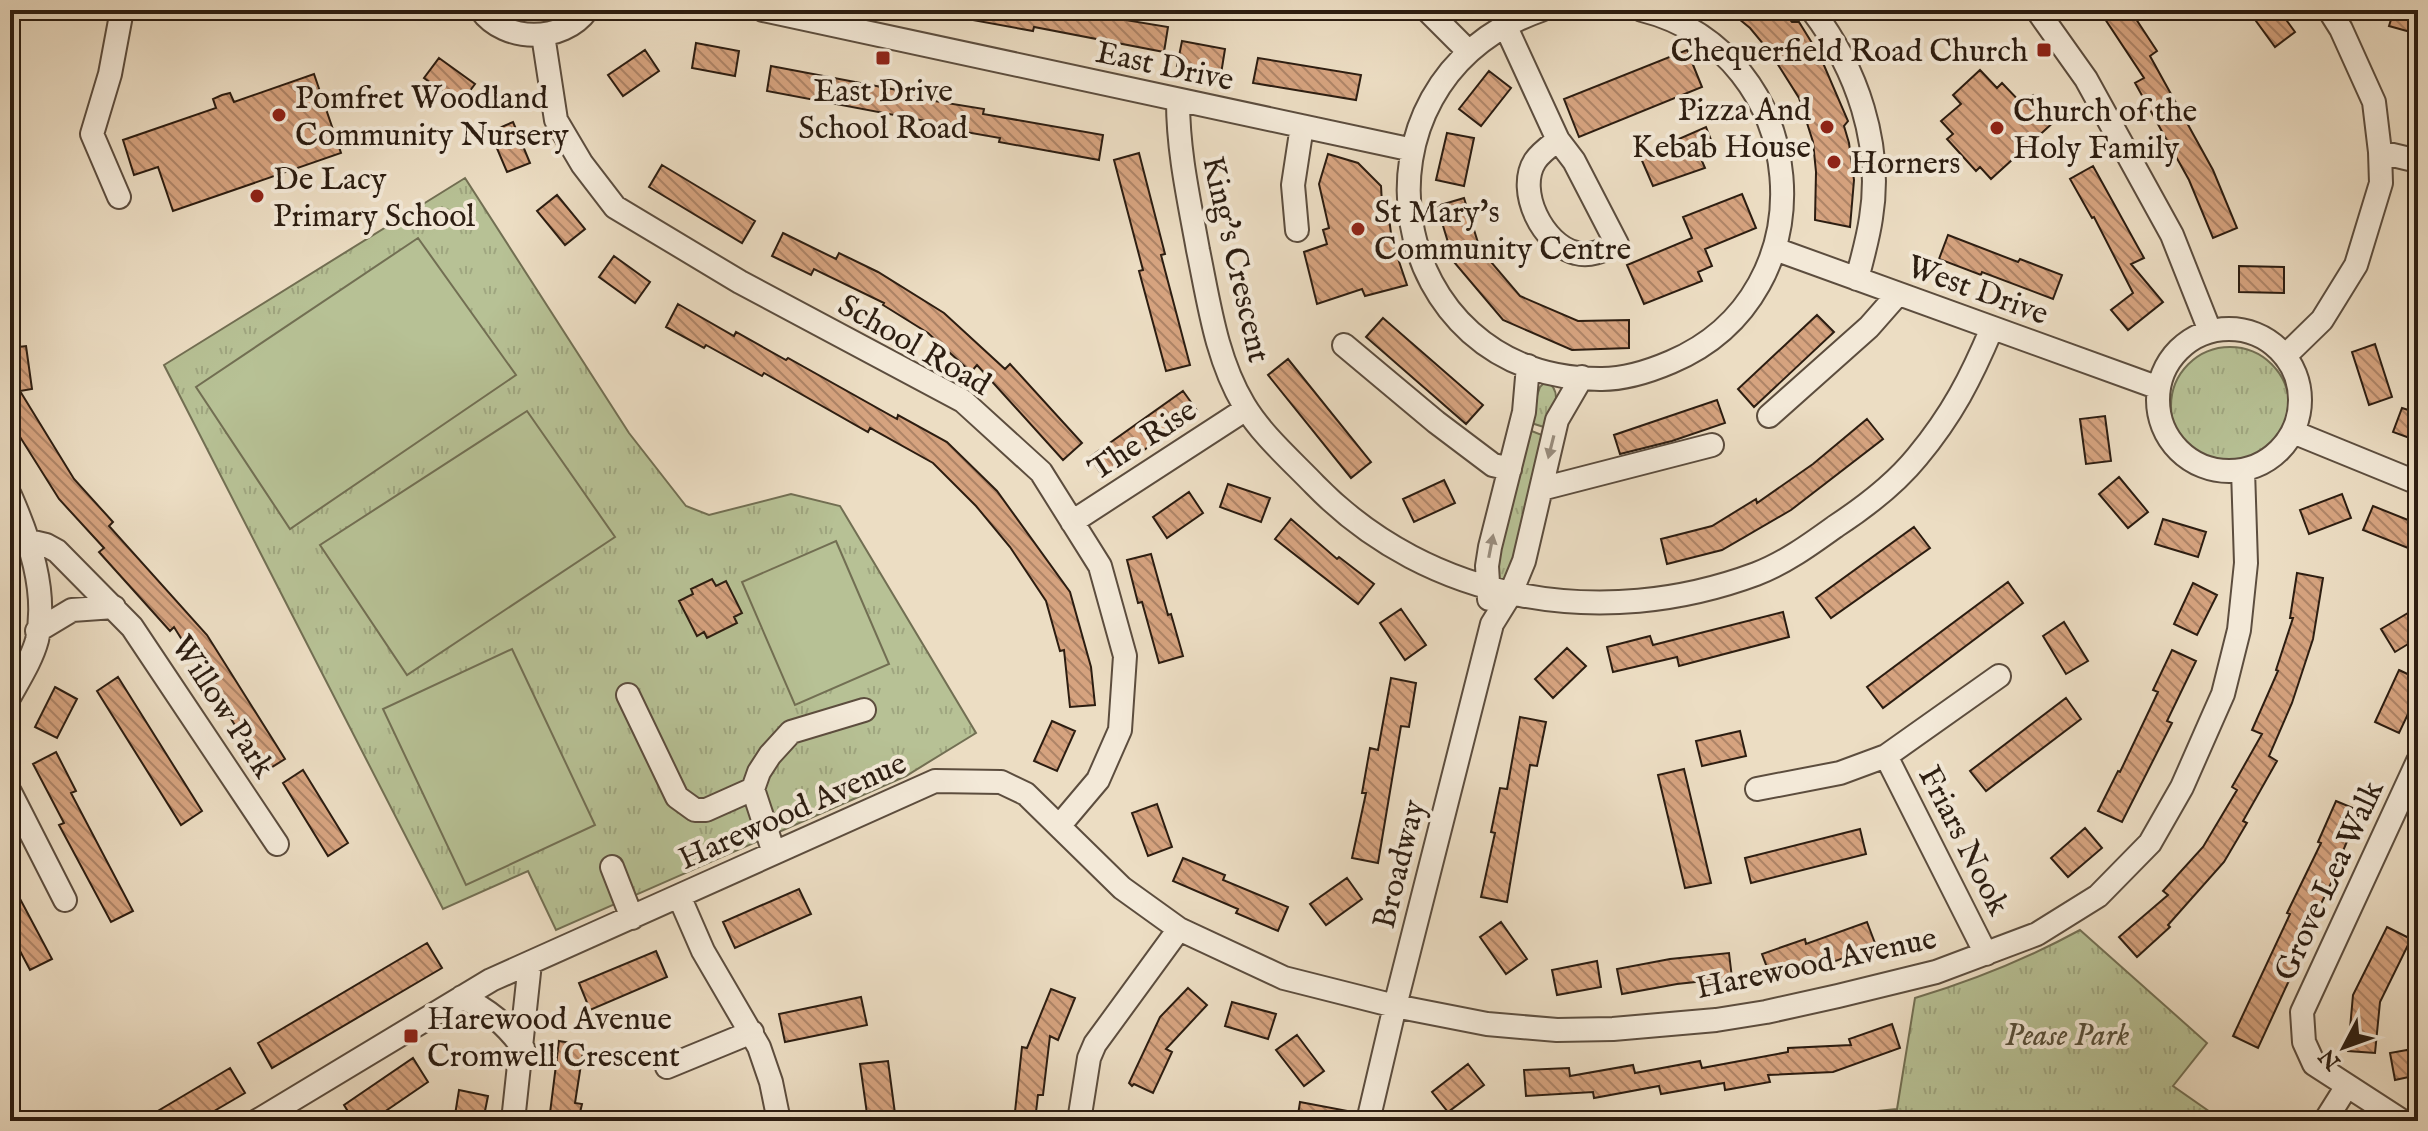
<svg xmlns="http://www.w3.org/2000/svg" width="2428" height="1131" font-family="'IM FELL English',serif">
  <defs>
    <pattern id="grass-tufts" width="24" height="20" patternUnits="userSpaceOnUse" patternTransform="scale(2)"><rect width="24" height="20" fill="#b7c195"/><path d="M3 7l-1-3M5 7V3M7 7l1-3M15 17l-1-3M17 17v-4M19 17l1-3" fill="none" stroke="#9ea57f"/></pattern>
    <pattern id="building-back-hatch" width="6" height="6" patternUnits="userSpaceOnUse" patternTransform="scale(2)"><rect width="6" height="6" fill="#d6a37f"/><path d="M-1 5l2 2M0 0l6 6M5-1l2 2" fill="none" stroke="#ae8467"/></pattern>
  </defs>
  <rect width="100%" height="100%" fill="#ecddc3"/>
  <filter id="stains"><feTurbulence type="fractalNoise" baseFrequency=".0025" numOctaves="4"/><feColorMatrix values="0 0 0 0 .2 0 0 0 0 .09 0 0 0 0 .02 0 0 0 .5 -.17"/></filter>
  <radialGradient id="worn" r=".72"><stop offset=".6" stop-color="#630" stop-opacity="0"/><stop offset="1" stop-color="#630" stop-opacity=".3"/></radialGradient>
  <!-- grass -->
  <path fill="url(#grass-tufts)" stroke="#726f53" stroke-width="2" d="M465,178L629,433L686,506L709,515L791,494L840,506L976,733L906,776L556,930L528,871L443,909L164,365Z
    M2171 406a59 59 0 1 1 118 0a59 59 0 1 1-118 0Z
    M1546,381C1565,392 1552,412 1547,428L1528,422L1540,387Z
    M1529,430L1547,437L1512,575L1506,580L1499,579L1492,572Z
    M2080,930L2207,1043L2173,1086L2223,1121H1847L1877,1111L1897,1109L1915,998C1975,980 2025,960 2080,930Z"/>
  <!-- pitch -->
  <path fill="#b7c195" stroke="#726f53" stroke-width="2" d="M418,238L516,375L290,529L196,387Z
    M527,411L615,537L407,675L320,545Z
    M836,541L889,664L795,705L742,582Z
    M512,649L595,825L466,885L383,709Z"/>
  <!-- building -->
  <path fill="url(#building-back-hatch)" stroke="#2c1d11" stroke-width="2" d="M968,10H1085L1107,14V17L1168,27L1164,52L1034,27L1033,31L967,19Z
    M1728,10H1782L1792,22H1799L1820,56L1848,121L1844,126L1849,143L1854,180L1850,227L1815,220L1816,172L1813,142L1799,98L1770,52L1750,28Z
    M2112,10H2130L2157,51L2150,56L2213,170L2237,228L2213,238L2189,180L2135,83L2144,78L2103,16Z
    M2248,10H2279L2295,32L2275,47Z
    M2394,10H2418L2414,33L2389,26Z
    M1182,41L1225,49L1221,74L1177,66Z
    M696,43L739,51L735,76L692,68Z
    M645,50L659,71L623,96L608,75Z
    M1687,50L1702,87L1579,137L1564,99Z
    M439,58L475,84L460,104L424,78Z
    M1258,58L1361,75L1356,100L1253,83Z
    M771,66L929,96L928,100L984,109L983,114L1103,135L1099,160L999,142L1000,138L937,127V123L767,91Z
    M1980,70L1997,88L2002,83L2022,104L2033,95L2056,120L1991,179L1980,167L1976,171L1947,139L1953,134L1941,121L1961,104L1953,95Z
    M1489,71L1511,88L1481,126L1459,109Z
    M314,74L341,153L173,211L158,167L134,175L123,140L216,108L213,99L222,95L230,93L234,102Z
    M513,122L530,163L507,172L490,132Z
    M1706,127L1713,145L1698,152L1705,168L1653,186L1640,156Z
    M1447,133L1474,138L1464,186L1436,180Z
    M1139,153L1165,254L1161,255L1190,365L1166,371L1139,271L1143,270L1114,160Z
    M1328,154L1358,163L1381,186L1382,204L1387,203L1392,241L1407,285L1365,296L1362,289L1317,304L1304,252L1327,244L1323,230L1329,228L1319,184Z
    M662,165L755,221L742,243L649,187Z
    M2093,166L2144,258L2131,264L2163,302L2128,330L2111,310L2133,293L2094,217L2092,218L2070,179Z
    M1742,194L1756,228L1705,249L1712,266L1698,272L1702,281L1644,304L1627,265L1692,238L1683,217Z
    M557,195L585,229L565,245L537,211Z
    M1464,198L1480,249L1520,296L1578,321L1629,320V348L1572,350L1503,320L1454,262L1437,206Z
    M783,233L836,259L839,253L878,272L944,313L1005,369L1010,364L1082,443L1063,460L977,365L971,372L928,333L883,305L884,303L814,269L811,275L772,256Z
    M1948,235L2018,262L2020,259L2062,275L2053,299L1982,272L1981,275L1939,259Z
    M614,256L650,282L635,303L599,277Z
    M2239,266L2284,267V293L2239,292Z
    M678,304L734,336L736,332L786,360L788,358L897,419L898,415L947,442L997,491L1070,592L1091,667L1095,705L1070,707L1064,650L1060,651L1046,601L1010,547L976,506L933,463L870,428L868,432L764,373L762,376L706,345L704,348L666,327Z
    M1817,315L1834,332L1754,407L1738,389Z
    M1383,318L1483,405L1466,424L1366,337Z
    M2375,344L2392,397L2369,405L2352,352Z
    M26,346L32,389L20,391L74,479L113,522L109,526L207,635L285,759L264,772L174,627L170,631L99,552L104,548L59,499L10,421V348Z
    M1288,359L1371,462L1351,478L1268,375Z
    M1183,391L1198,412L1104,478L1090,457Z
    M1717,400L1725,423L1672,441L1620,454L1614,435Z
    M2402,408L2418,413V441L2393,432Z
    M2105,416L2111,461L2086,464L2080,419Z
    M1867,419L1883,439L1791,510L1722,550L1667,564L1661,539L1712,526L1756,499L1757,503L1813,464Z
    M2119,477L2148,512L2128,528L2099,494Z
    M1444,480L1455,503L1414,522L1403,499Z
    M1228,484L1270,498L1261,522L1220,507Z
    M1189,492L1203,513L1167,538L1153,517Z
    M2342,494L2351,518L2309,534L2300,510Z
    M2373,506L2418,524V552L2363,530Z
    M1291,519L1337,559L1339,557L1374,584L1358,604L1275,539Z
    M2163,519L2206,532L2198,557L2155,544Z
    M1914,527L1930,548L1831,618L1816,598Z
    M1151,554L1168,615L1171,614L1183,656L1159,663L1142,602L1138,603L1127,560Z
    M2297,573L2323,578L2313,639L2292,703L2269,756L2277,761L2243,821L2247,823L2224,862L2168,925L2170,927L2137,957L2119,937L2168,895L2163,891L2203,847L2237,790L2232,787L2262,734L2252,730L2278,671L2276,670L2293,618H2290Z
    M712,579L716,586L726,581L742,613L734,617L737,623L707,638L704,632L697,636L679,601L693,594L691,589Z
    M2008,582L2023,603L1883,708L1867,687Z
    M2193,583L2217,595L2197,635L2174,624Z
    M2418,607V638L2395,652L2381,629Z
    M1401,609L1426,645L1405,660L1380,623Z
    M1783,612L1789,637L1679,666L1677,657L1613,672L1607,647L1650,636L1653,645Z
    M2064,622L2088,661L2066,674L2043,636Z
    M1567,648L1586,666L1553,698L1535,679Z
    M2172,650L2196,661L2167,721L2172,723L2122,822L2098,811L2118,771L2120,772L2158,692L2153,690Z
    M2399,670L2418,679V693L2399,733L2375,722Z
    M118,677L202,811L181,825L97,691Z
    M1391,678L1416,683L1409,727L1401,726L1378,863L1352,858L1366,793H1362L1370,748L1378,750Z
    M55,687L77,699L57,738L35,727Z
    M2066,698L2081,719L1986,791L1970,771Z
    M1520,717L1546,722L1537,766L1530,765L1507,902L1481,897L1495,833L1491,832L1500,788L1507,789Z
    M1052,721L1075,731L1057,771L1034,761Z
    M1740,731L1746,756L1702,766L1696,741Z
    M56,752L76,791L71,793L133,911L111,922L59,825L64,823L33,764Z
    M1684,769L1711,883L1685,888L1658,775Z
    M303,770L348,843L328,856L283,783Z
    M2336,801L2360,811L2334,872L2336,873L2306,935L2309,937L2258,1048L2233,1036L2290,914L2287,913L2321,843L2318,842Z
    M1157,804L1172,847L1148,856L1132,813Z
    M2085,828L2102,848L2068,877L2051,858Z
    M1860,829L1866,854L1751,883L1745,858Z
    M1183,858L1225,875L1223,880L1288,907L1278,931L1236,913L1238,909L1173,881Z
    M1347,878L1362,899L1326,925L1310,904Z
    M10,880L52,959L30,970L10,932Z
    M799,889L811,914L735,948L723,922Z
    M1501,922L1527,959L1506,974L1480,937Z
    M1867,922L1876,946L1833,962L1832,957L1771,978L1762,954L1805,939L1806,944Z
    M2387,927L2411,939L2380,1002L2375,1053L2348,1051L2353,995Z
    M427,943L442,968L272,1068L258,1043Z
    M656,951L667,977L590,1010L579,983Z
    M1729,953L1732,978L1677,984L1622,994L1617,969L1670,959Z
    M1597,961L1601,987L1557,995L1552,970Z
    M1188,988L1207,1005L1166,1049L1172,1052L1153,1093L1134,1084L1132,1086L1129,1083L1160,1017Z
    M1051,989L1075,998L1058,1040L1050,1036L1043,1095H1038L1035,1121H1014L1022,1047L1027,1048Z
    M861,997L867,1025L785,1042L779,1014Z
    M1232,1002L1276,1014L1268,1039L1225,1026Z
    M1892,1024L1900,1048L1833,1072L1768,1075L1770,1082L1725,1090L1724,1083L1661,1094L1659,1086L1594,1098L1593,1092L1526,1096L1524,1070L1569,1068L1570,1076L1633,1065L1635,1073L1700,1061L1702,1068L1788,1052V1048L1851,1045L1849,1039Z
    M1297,1035L1324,1071L1304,1086L1276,1050Z
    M559,1041L584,1045L575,1103L582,1104L578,1121H549Z
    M2418,1048V1075L2395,1080L2390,1053Z
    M413,1058L428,1082L371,1121H354L344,1105Z
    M888,1061L896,1121H868L860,1064Z
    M1468,1064L1484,1085L1448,1112L1432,1092Z
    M230,1068L245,1093L197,1121H141Z
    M459,1090L488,1096L483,1121H454Z
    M1300,1102L1353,1112L1352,1121H1297Z"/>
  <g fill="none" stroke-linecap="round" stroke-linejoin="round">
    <!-- minor casing -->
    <g stroke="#5c4d3e" stroke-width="26">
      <path id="minor" d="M481,10C505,43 563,43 587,10
        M763,10L1413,150
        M1427,10L1468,51
        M1541,10C1333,83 1383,381 1602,379C1625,379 1650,371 1671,362C1834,293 1812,53 1642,10
        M1812,10C1857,69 1883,144 1871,218C1868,239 1862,259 1857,279
        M2037,10L2086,79L2172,235L2210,331
        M1505,25L1558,140L1574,161L1617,244C1604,250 1591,257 1576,253C1543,245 1516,191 1535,161C1540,153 1550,146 1558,140
        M543,35L556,120L582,164L615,207L740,282L963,401L1041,472L1100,566L1125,656L1120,730L1098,780L1060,825
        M1178,101C1178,152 1189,200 1198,250C1209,303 1216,358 1244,405C1262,435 1291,460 1315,485C1430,603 1603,631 1756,574C1785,563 1811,544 1836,526C1865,507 1895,484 1917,457C1952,415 1971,378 1992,328
        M2380,152L2418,161
        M119,197L92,134L110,74L122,10
        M1297,230L1293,185L1302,126
        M1775,249L2159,388
        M2158 400a71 71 0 1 1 142 0a71 71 0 1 1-142 0Z
        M1344,345L1436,422L1493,465L1510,469
        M2285,356L2322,320L2356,265L2381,183L2380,152L2374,102L2341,29L2329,10
        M1769,416L1869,327L1898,294
        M2293,432L2418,483
        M1541,489L1712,445
        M10,495C29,538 48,591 37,640C32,659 20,678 10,696
        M1072,522L1246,409
        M29,541L46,545L57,551L132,627L277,844
        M1489,599L1487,566L1490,547L1524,412L1528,366
        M37,631L72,610L114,607
        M628,695L677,797L695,810H706L753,789
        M1886,756L1986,954
        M1757,789L1840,773L1886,756L1999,676
        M10,792L65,900
        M774,853L753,789L759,772L770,755L791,732L864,710
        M612,867L632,918
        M679,896L703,951L759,1047L771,1082L779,1121
        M462,997C488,1010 506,1024 523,1048
        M667,1067L752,1032
        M257,1121L491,980L935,781L1001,782L1026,794L1122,888L1179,929L1284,978L1395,1006L1487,1024L1557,1030L1613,1029L1716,1020L1766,1012L1838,996L1936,972L2037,934L2098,896L2150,843L2182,787L2223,694L2239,630L2246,563L2243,470
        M513,1121L530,963
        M1079,1121L1089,1058L1095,1044L1179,929
        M1368,1121L1395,1006L1492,624L1510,595L1524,561L1557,420L1582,377
        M2325,1121L2347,1086
        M2402,1121L2314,1064L2304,1042L2302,1012L2418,761"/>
    </g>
    <!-- minor -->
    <use href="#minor" stroke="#f3e9d8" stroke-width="22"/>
  </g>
  <!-- one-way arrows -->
  <defs><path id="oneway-solid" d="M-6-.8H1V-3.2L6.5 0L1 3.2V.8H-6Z" transform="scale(2)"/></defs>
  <g fill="#998d7e">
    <use href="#oneway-solid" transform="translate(1551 447) rotate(104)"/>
    <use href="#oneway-solid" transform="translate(1491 546) rotate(-79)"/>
  </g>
  <!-- markers -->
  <g fill="#8f2418" stroke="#f3e9d8" stroke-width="3">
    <rect x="2036" y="42" width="16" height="16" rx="4"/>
    <rect x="875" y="50" width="16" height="16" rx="4"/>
    <circle cx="279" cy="115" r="8"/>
    <circle cx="1827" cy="127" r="8"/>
    <circle cx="1997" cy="128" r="8"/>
    <circle cx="1834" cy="162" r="8"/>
    <circle cx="257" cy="196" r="8"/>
    <circle cx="1358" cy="229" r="8"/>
    <rect x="403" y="1028" width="16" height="16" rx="4"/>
  </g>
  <g text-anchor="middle" stroke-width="8" stroke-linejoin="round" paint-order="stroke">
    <!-- poi labels -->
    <g font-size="32" fill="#2c1d11" stroke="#f3e9d8" text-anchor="start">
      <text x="2028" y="61" text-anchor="end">Chequerfield Road Church</text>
      <text x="883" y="101" text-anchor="middle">East Drive<tspan x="883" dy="37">School Road</tspan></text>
      <text x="295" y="108">Pomfret Woodland<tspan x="295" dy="37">Community Nursery</tspan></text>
      <text x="1811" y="120" text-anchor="end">Pizza And<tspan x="1811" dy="37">Kebab House</tspan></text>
      <text x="2013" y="121">Church of the<tspan x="2013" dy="37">Holy Family</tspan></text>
      <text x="1850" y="173">Horners</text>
      <text x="273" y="189">De Lacy<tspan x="273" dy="37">Primary School</tspan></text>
      <text x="1374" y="222">St Mary's<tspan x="1374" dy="37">Community Centre</tspan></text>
      <text x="427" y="1029">Harewood Avenue<tspan x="427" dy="37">Cromwell Crescent</tspan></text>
    </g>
    <!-- street labels -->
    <g font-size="32" fill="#2c1d11" stroke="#f3e9d8">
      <text transform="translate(1165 65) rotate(12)" y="11">East Drive</text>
      <text transform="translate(1237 259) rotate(77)" y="11">King's Crescent</text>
      <text transform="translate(1978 289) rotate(20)" y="11">West Drive</text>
      <text transform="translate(915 344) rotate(30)" y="11">School Road</text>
      <text transform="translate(1142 439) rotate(-33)" y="11">The Rise</text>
      <text transform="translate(224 706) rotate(57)" y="11">Willow Park</text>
      <text transform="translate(792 810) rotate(-24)" y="11">Harewood Avenue</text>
      <text transform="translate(1965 840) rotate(63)" y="11">Friars Nook</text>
      <text transform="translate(1398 864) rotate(-76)" y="11">Broadway</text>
      <text transform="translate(2328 880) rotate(-65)" y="11">Grove Lea Walk</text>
      <text transform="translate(1816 962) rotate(-12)" y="11">Harewood Avenue</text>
    </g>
    <!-- park labels -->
    <g font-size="32" font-style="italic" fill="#564e39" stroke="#f3e9d8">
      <text x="2067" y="1045">Pease Park</text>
    </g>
  </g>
  <!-- margin -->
  <rect width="2428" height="1131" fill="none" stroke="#ecddc3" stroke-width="40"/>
  <rect x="12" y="12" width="2404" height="1107" fill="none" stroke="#2c1d11" stroke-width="4"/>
  <rect x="20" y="20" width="2388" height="1091" fill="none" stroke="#2c1d11" stroke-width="2"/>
  <!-- north arrow -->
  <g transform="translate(2344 1047) rotate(229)" stroke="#f3e9d8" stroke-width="6" paint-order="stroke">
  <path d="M0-6L14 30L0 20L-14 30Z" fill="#2c1d11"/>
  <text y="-12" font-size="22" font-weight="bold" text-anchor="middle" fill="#2c1d11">N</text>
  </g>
  <rect width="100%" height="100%" filter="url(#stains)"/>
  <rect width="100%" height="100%" fill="url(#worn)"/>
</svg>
